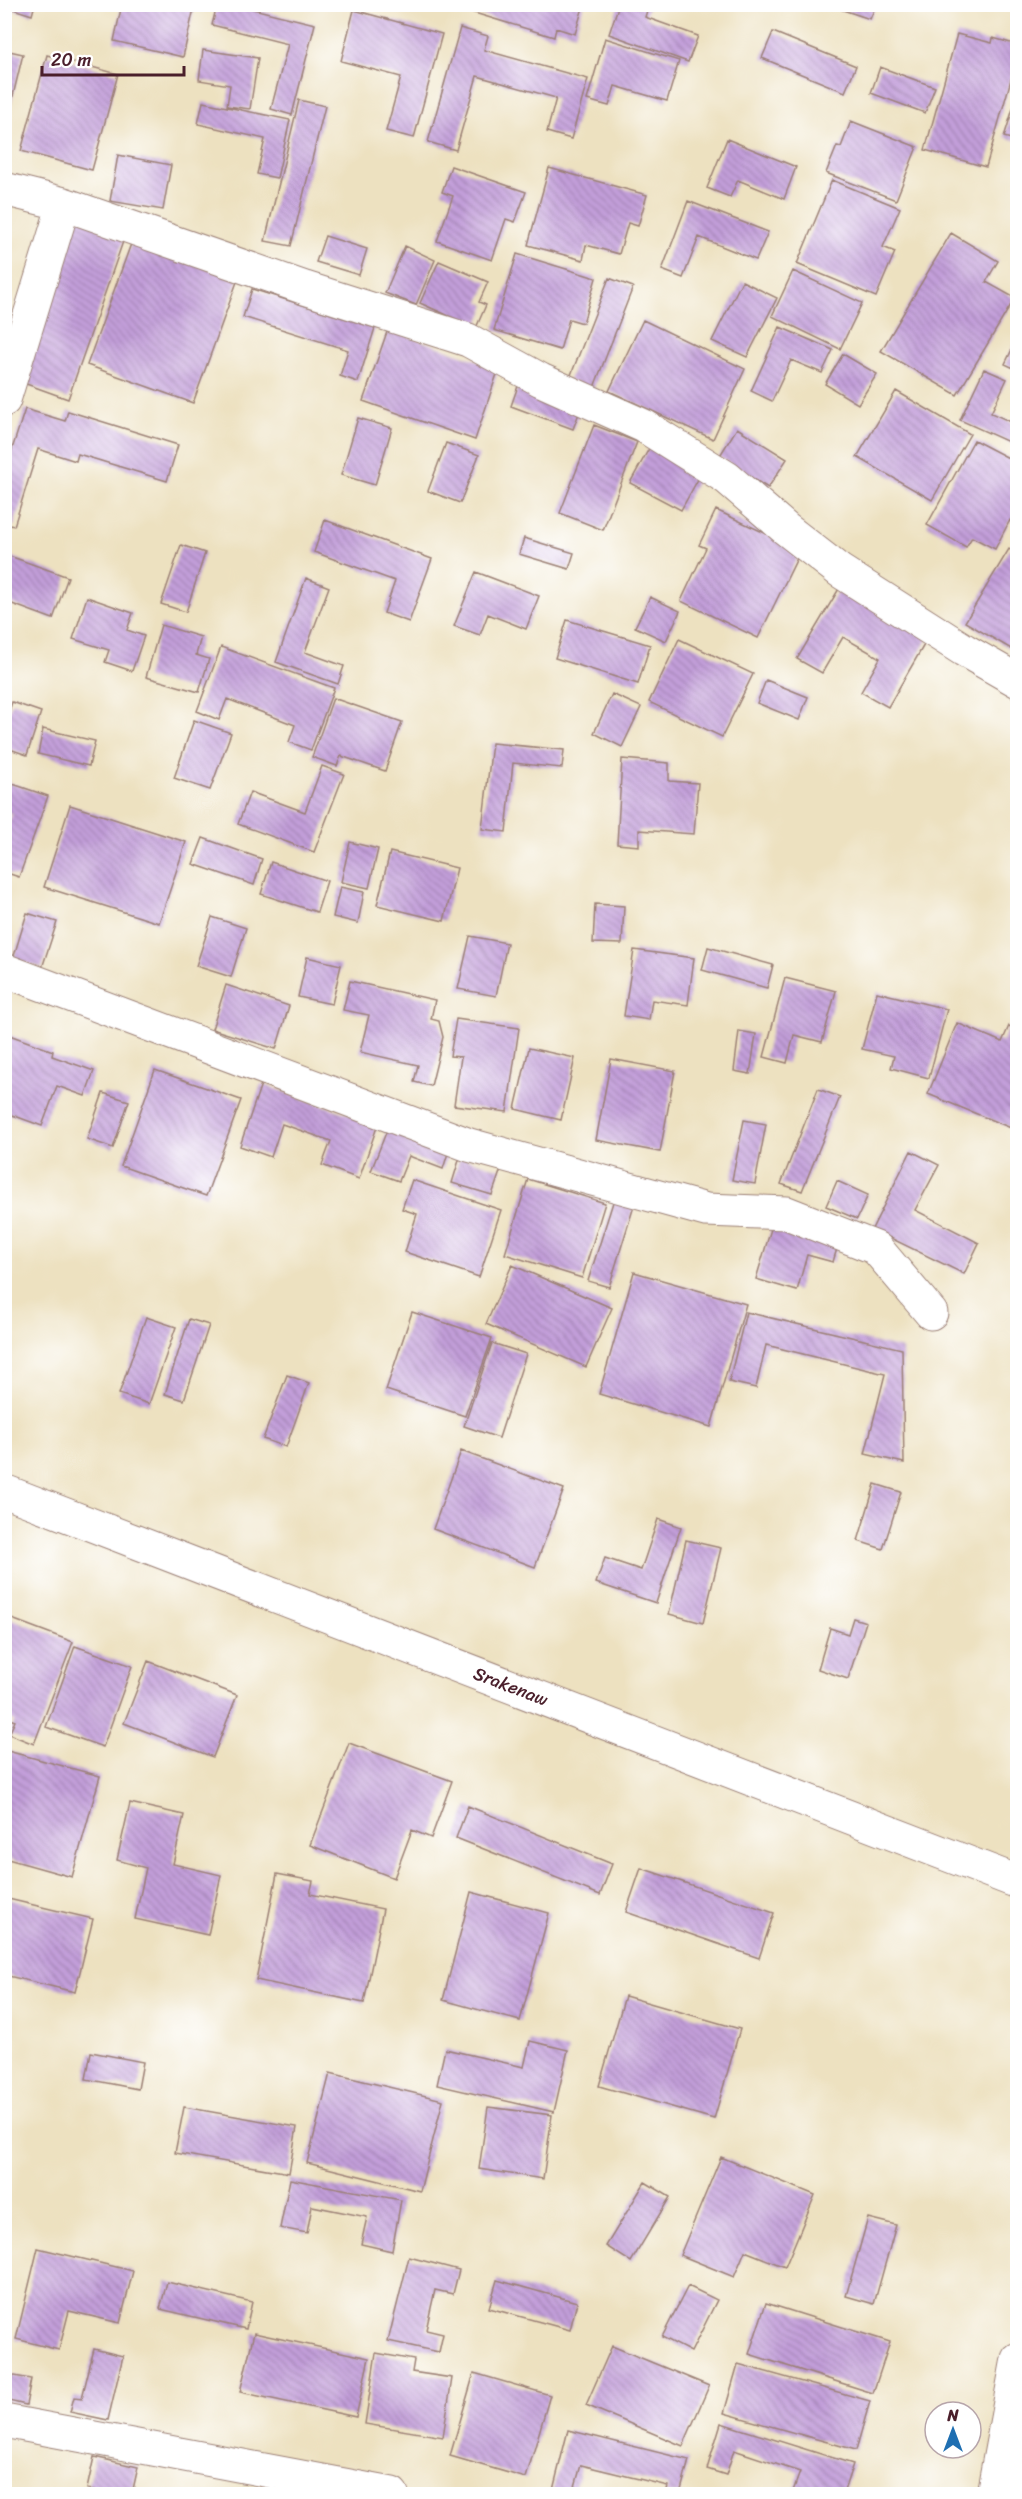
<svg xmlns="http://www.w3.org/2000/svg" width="1022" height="2499" font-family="Sriracha,sans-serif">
  <defs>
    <pattern id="building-back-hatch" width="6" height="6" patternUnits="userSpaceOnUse" patternTransform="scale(1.5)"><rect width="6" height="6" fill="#c39fda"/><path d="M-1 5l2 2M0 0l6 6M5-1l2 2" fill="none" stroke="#a081b1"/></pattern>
  </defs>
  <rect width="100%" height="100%" fill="#fff"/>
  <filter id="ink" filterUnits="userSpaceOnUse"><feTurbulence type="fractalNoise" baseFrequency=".0167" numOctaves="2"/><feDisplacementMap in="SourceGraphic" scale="12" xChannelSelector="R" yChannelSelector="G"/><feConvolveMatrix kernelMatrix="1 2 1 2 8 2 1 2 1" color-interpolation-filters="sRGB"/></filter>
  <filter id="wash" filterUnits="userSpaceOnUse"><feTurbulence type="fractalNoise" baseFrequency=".008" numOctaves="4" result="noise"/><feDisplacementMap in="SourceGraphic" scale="24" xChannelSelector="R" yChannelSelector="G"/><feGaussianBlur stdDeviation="1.35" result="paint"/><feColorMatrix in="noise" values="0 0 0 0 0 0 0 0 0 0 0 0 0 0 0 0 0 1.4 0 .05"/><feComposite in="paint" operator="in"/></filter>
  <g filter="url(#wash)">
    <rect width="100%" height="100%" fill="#ede1c0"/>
    <g id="blocks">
      <!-- building -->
      <path fill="url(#building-back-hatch)" d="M4,4H35L32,15L4,6Z
        M122,4H195L183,57L114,41Z
        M473,4H584L575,34L556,28L554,37L471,12Z
        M619,4H649L645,17L698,36L688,62L609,34Z
        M217,5H237L315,24L292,115L271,109L288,44L212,25Z
        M828,5H876L870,19Z
        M354,10L442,34L414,138L386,131L401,77L341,61Z
        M460,28L488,36L484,50L588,79L571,139L547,132L556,98L477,76L456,150L428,142Z
        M773,32L856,66L845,92L762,58Z
        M957,34L992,43L993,38L1018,45V55L986,167L925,150Z
        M605,38L679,61L667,101L615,86L609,106L587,100Z
        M5,50L23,54L5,129Z
        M203,50L258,58L250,109L227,106L230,85L199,80Z
        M47,55L118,74L92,170L21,151Z
        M880,67L935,87L925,113L871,93Z
        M1017,96H1018V141L1004,137Z
        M299,100L325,106L291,246L265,241Z
        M203,102L290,120L277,178L257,174L265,139L198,124Z
        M851,121L917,147L896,200L826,173L837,146L841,147Z
        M727,139L796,167L784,199L738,180L730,197L707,188Z
        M118,155L171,165L163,210L110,201Z
        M451,166L526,192L515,222L506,219L492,260L437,241L453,196L442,192Z
        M549,168L647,195L638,226L628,223L619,254L586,245L583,260L528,245Z
        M832,180L900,208L883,247L895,252L876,297L797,264Z
        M688,201L768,232L756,260L699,237L683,278L662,270Z
        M76,213L127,230L68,399L18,381Z
        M951,233L998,261L986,282L1015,298L957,395L881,351Z
        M325,236L367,249L359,275L316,262Z
        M132,241L238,279L193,403L87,365Z
        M405,246L435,260L416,305L385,293Z
        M517,254L596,278L583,323L569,319L560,350L494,330Z
        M439,261L488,282L479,302L486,305L476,328L420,303Z
        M793,271L862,303L840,349L772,316Z
        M609,278L633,287L593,390L569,380Z
        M742,281L777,298L747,357L712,341Z
        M252,289L375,328L358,382L340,376L348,350L243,317Z
        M643,320L745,369L713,439L609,391Z
        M780,327L833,350L822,373L791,360L772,401L751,391Z
        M388,329L499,368L475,440L363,401Z
        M1018,337V370L1005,364Z
        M843,354L877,374L858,404L825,384Z
        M984,369L1007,379L991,413L1018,425L1015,445L960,420Z
        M518,386L581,408L573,429L511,406Z
        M896,391L970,434L932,500L857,457Z
        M25,409L65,421L68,411L178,445L167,481L78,454L76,461L38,449L14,526L4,524V474Z
        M358,418L392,428L375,485L341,475Z
        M594,425L637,442L603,530L560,513Z
        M737,428L787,459L768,488L719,457Z
        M974,440L1018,463V524L1010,520L995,549L972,537L966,547L927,525Z
        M446,443L479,455L460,503L428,491Z
        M651,445L702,472L681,510L630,483Z
        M716,510L801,550L758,638L681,601L706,548L699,545Z
        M325,520L432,559L409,622L384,613L395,581L314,552Z
        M524,538L574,553L569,569L519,554Z
        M181,545L205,553L186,612L161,604Z
        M1009,549L1018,555V653L965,622Z
        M4,554L68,577L53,619L4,601Z
        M476,572L539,596L526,629L488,614L480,635L454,626Z
        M306,578L329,587L305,652L344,666L338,684L276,662Z
        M840,587L928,638L888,707L861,692L880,658L843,637L822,673L797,659Z
        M87,597L133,613L127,630L144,636L132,671L105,662L109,650L73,639Z
        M650,597L680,611L666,641L635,627Z
        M567,620L650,645L638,684L555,658Z
        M161,625L201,637L196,655L209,659L199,692L146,677Z
        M679,639L753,674L722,737L649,702Z
        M221,647L334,688L311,750L289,742L295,725L227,699L219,720L197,711Z
        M766,680L808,697L799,720L757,703Z
        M612,694L641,707L622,747L594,733Z
        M333,698L402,722L385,771L341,756L337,766L312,757Z
        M12,702L41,712L27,755L4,747V713L8,714Z
        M194,720L231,733L210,790L174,778Z
        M43,729L95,741L89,766L38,754Z
        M492,743L564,750L562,768L513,763L506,832L482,829Z
        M622,759L669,763V781L698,783L694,834L639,830V846L617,844Z
        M322,766L344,774L314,852L238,824L250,792L305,812Z
        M4,781L48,796L19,877L4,872V836L12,814L4,811Z
        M70,805L186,842L159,923L44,887Z
        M203,838L262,859L254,885L193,864Z
        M350,842L378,849L369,888L341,882Z
        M390,852L457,868L444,921L377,905Z
        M271,862L327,881L317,912L261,894Z
        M340,887L364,892L358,923L333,917Z
        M595,904L624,906L622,944L593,943Z
        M27,913L57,922L42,968L13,959Z
        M212,917L246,928L231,977L196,966Z
        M470,936L507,943L496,996L458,989Z
        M708,947L773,965L767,988L702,970Z
        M634,950L694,958L688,1005L652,1000L649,1020L624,1016Z
        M307,957L341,965L332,1004L298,997Z
        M785,978L836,991L822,1042L794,1035L787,1063L764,1057Z
        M350,981L435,1000L431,1019L439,1021L443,1037L431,1086L414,1082L418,1065L360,1052L369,1015L343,1010Z
        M226,985L289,1006L276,1049L212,1029Z
        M877,992L947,1009L929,1078L891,1068L894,1056L862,1049Z
        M456,1019L519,1028L507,1112L454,1105L461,1057L450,1056Z
        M957,1023L1002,1042L1009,1026L1018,1030V1112L1011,1128L928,1094Z
        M739,1031L756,1034L750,1074L734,1071Z
        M4,1033L53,1051L52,1056L94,1071L85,1096L57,1086L42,1126L4,1112Z
        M529,1048L575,1058L561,1120L515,1109Z
        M611,1059L675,1071L660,1152L596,1140Z
        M155,1070L241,1100L206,1196L121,1166Z
        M261,1084L378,1124L359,1179L322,1165L331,1141L282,1124L271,1157L240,1146Z
        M818,1089L840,1097L802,1191L781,1184Z
        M103,1093L129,1101L113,1148L87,1139Z
        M744,1120L766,1124L755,1184L732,1180Z
        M387,1130L448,1153L443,1169L409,1156L399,1181L371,1171Z
        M911,1151L939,1165L915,1210L979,1243L964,1274L872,1229Z
        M460,1157L501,1169L492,1195L452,1183Z
        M528,1179L605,1203L582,1278L505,1254Z
        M412,1180L501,1210L479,1277L405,1252L417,1214L402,1209Z
        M837,1181L868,1195L857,1219L826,1206Z
        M614,1199L634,1206L609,1287L588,1281Z
        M774,1219L840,1238L833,1262L807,1255L797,1291L756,1279Z
        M512,1265L612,1308L586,1367L486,1324Z
        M634,1272L746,1304L711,1427L599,1394Z
        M412,1312L492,1338L465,1416L386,1390Z
        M746,1312L902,1349L904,1463L865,1454L885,1374L766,1345L756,1388L729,1382Z
        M146,1317L176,1327L149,1404L119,1394Z
        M189,1319L209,1325L184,1400L165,1394Z
        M492,1343L526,1354L499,1438L464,1426Z
        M287,1375L309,1383L286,1447L263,1439Z
        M461,1451L564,1489L535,1567L433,1529Z
        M875,1484L901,1492L883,1549L858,1541Z
        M658,1519L681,1527L656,1603L596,1583L605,1558L641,1570Z
        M686,1540L721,1548L703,1623L669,1614Z
        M4,1616L73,1642L34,1744L9,1734L15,1721L4,1717Z
        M853,1618L866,1622L848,1679L818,1669L830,1628L848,1634Z
        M75,1646L132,1666L103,1747L46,1727Z
        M148,1661L237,1695L213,1757L124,1723Z
        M349,1743L452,1781L431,1838L412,1830L394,1878L310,1845Z
        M4,1750L100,1776L72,1877L4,1858Z
        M130,1803L184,1815L173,1864L221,1875L208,1935L135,1919L146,1868L117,1860Z
        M468,1806L612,1864L600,1895L456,1838Z
        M641,1868L774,1913L759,1958L626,1912Z
        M277,1874L313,1881L310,1894L383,1909L364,2003L256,1980Z
        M471,1892L549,1913L520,2021L443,2000Z
        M4,1898L93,1919L75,1992L4,1975Z
        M625,1996L740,2029L714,2119L599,2086Z
        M530,2041L568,2050L554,2112L437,2085L445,2049L524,2067Z
        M91,2052L143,2062L138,2089L86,2079Z
        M330,2073L443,2100L420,2191L307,2163Z
        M184,2107L297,2127L289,2173L175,2153Z
        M488,2107L552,2115L543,2179L479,2169Z
        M721,2157L815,2195L785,2267L745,2251L734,2277L680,2255Z
        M290,2179L401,2200L392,2251L361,2244L367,2217L312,2206L307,2233L280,2228Z
        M645,2182L670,2197L631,2262L606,2246Z
        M868,2218L896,2225L874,2304L846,2296Z
        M38,2248L133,2271L120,2323L69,2311L59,2350L16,2339Z
        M409,2257L459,2270L453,2294L435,2290L426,2330L443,2334L439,2352L388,2341Z
        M497,2280L577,2302L570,2330L489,2308Z
        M167,2282L252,2302L246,2329L160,2309Z
        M688,2286L717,2300L691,2352L662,2337Z
        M766,2303L890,2342L873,2393L749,2354Z
        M254,2333L369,2358L356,2417L240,2392Z
        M612,2346L709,2386L683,2446L586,2405Z
        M94,2349L123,2356L108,2420L70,2412L74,2397L82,2398Z
        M376,2353L414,2360L412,2372L452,2378L443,2437L365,2424Z
        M738,2364L870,2401L856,2450L724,2413Z
        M474,2373L550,2395L526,2478L450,2456Z
        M4,2374L31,2379L26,2405L4,2400Z
        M721,2423L853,2464L843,2494H792L800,2472L734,2450L726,2475L707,2469Z
        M568,2430L689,2460L680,2494H666L668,2486L581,2465L573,2494H552Z
        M94,2457L138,2467L132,2494H112L87,2489Z"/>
    </g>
  </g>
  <g filter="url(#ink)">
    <use href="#blocks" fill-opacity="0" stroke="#9c8076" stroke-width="1.5"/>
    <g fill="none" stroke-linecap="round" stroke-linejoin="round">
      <!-- minor casing -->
      <g stroke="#9c8076" stroke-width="35">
        <path id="minor" d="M4,189L64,204L305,288L468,340L541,380L644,426L727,478L786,529L840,571L964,650L1018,681
          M4,400L64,204
          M4,970L469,1145L706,1210L787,1213L876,1248L931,1313
          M4,2421L392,2494
          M993,2494L1018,2359"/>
      </g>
      <!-- secondary casing -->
      <g stroke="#9c8076" stroke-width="35">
        <g id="secondary">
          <path id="s1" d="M4,1491L1018,1882"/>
        </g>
      </g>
      <!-- minor -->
      <use href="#minor" stroke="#fff" stroke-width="33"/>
      <!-- secondary -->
      <use href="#secondary" stroke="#fff" stroke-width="33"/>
    </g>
  </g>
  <g text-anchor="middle" stroke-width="6" stroke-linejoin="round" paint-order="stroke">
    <!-- street labels -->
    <g font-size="18" fill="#4a1f2b" stroke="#fff">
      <text dy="6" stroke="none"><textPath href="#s1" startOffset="543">Srakenaw</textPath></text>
    </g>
  </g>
  <!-- margin -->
  <rect width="1022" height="2499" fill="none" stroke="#fff" stroke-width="24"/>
  <!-- north arrow -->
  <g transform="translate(953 2430)"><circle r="28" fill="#ffffff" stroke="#b7a5aa" stroke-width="1.5"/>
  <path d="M0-4.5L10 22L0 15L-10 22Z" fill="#1f6fb2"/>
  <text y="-9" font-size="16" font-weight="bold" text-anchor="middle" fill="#4a1f2b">N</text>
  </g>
  <!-- scale -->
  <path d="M42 66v9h142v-9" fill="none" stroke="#4a1f2b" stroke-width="3"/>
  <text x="51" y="66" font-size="18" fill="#4a1f2b" stroke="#ffffff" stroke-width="4.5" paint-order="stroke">20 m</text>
</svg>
